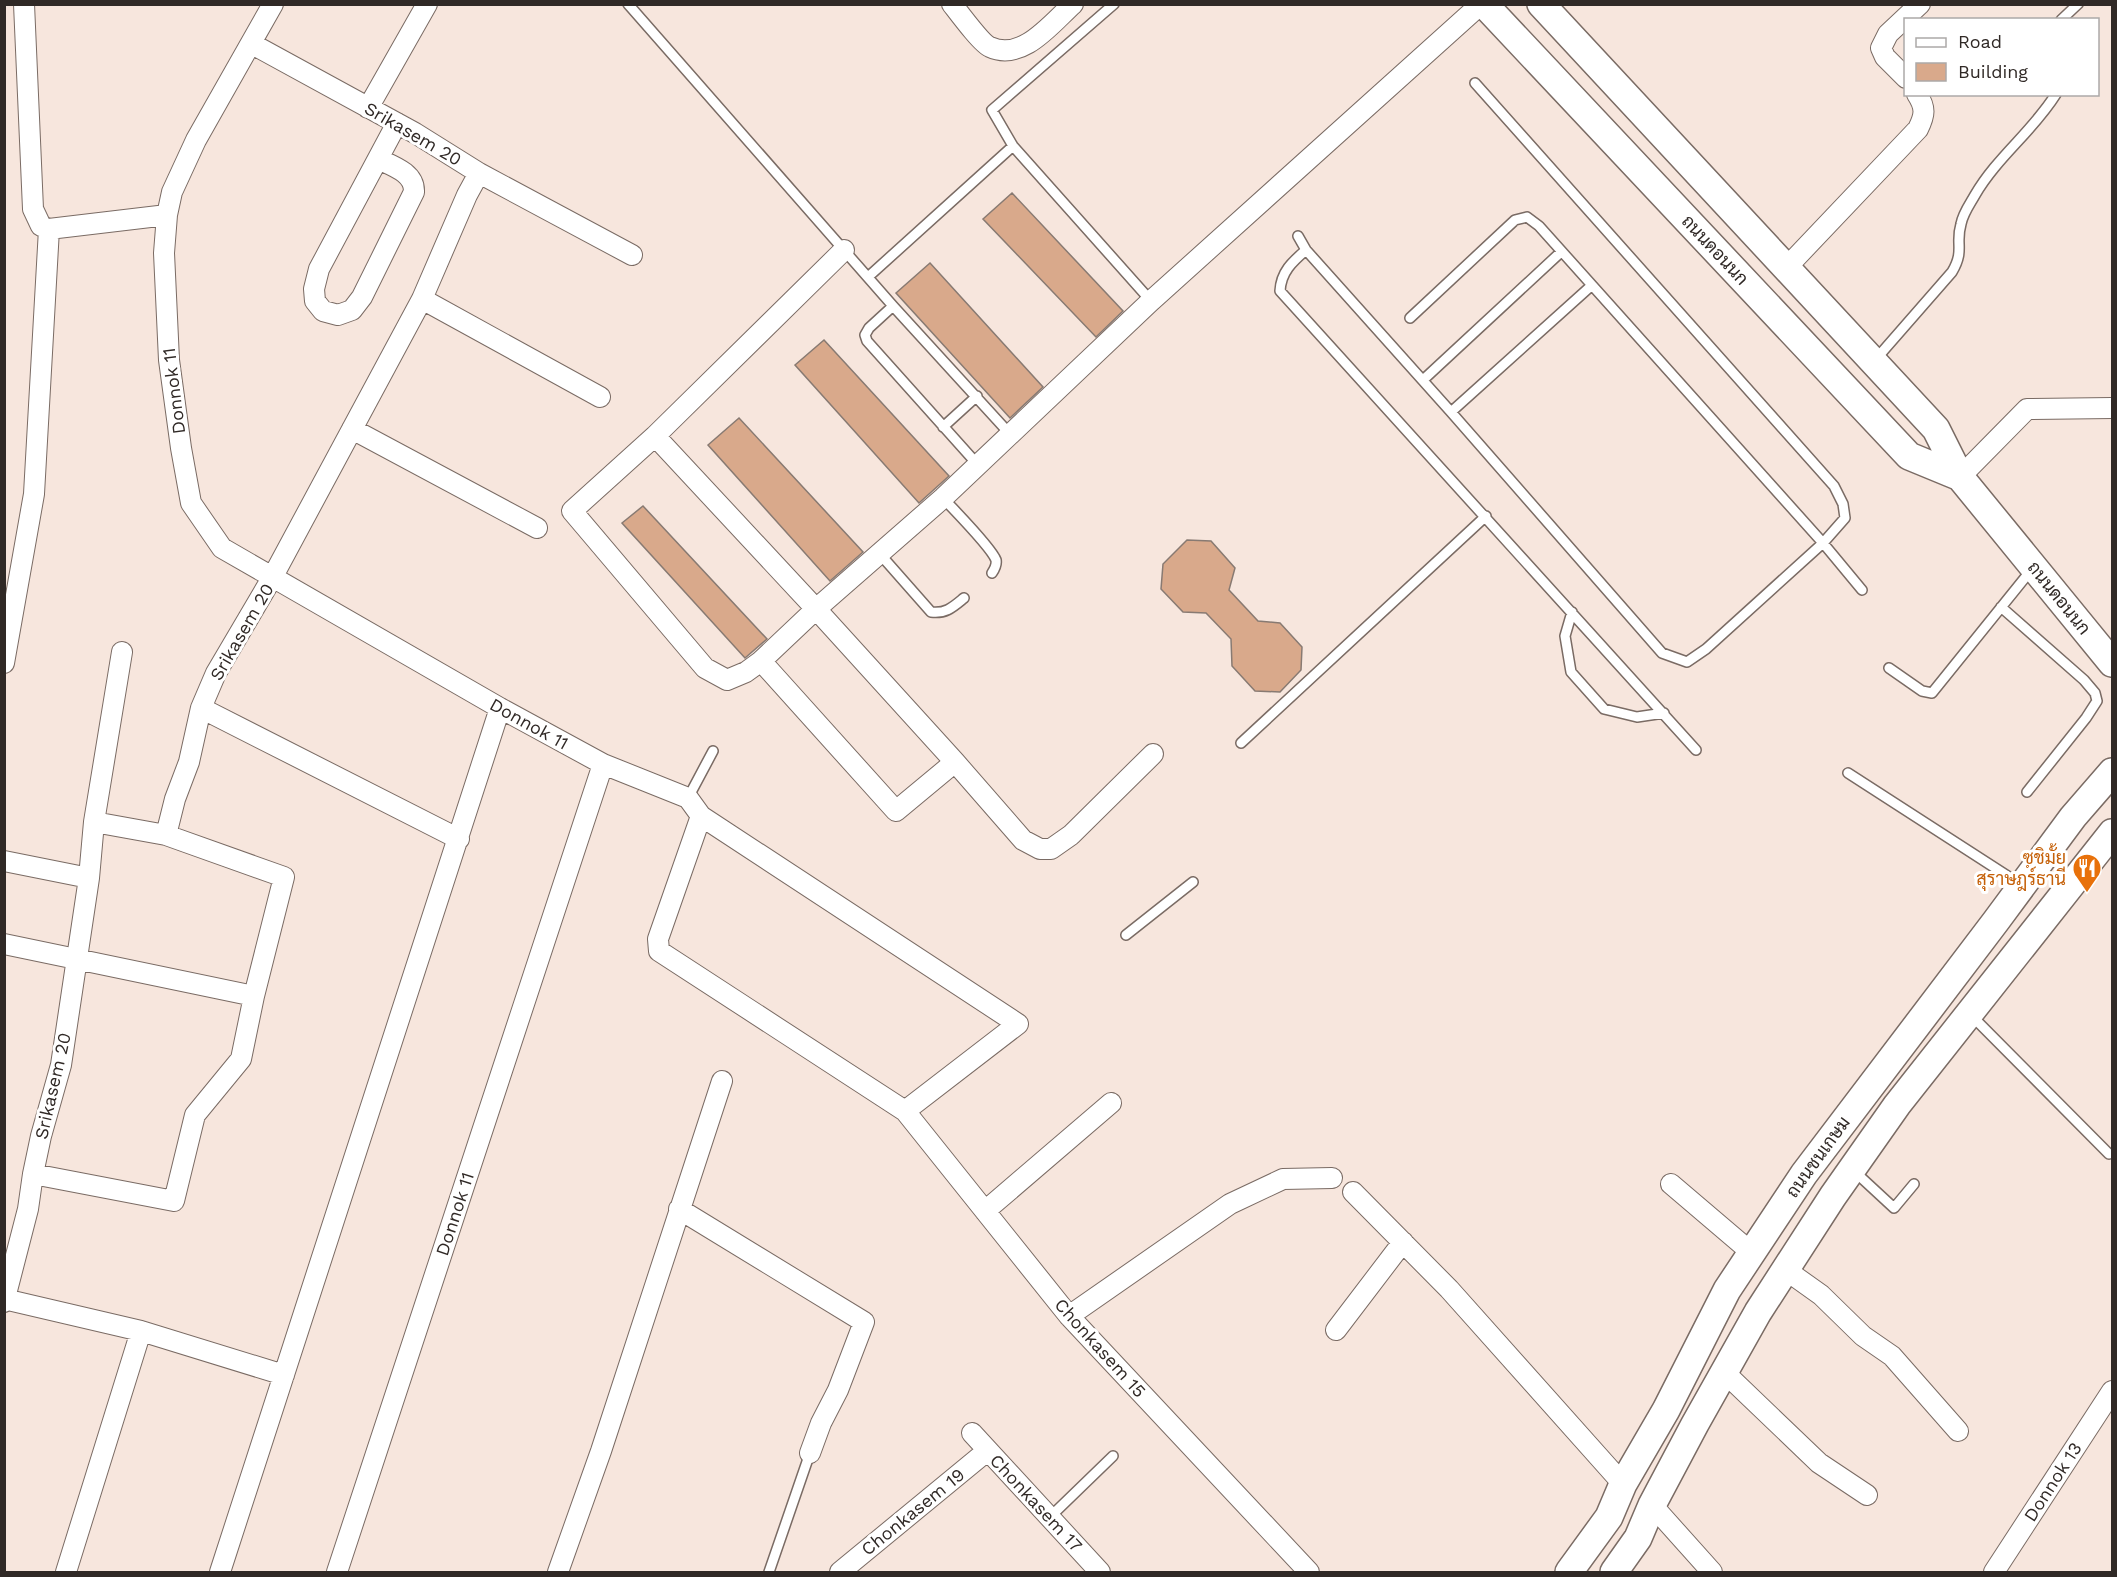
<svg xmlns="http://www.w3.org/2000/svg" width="2117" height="1577" font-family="'Work Sans',Sarabun,sans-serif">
  <rect width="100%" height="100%" fill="#f7e6dd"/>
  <!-- building -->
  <path fill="#d9a98b" stroke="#887a72" stroke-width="1.5" d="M1012,193L1123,311L1096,337L983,219Z
    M930,263L1043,387L1010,418L896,293Z
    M824,340L949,476L919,503L795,365Z
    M739,418L863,552L830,581L708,445Z
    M643,506L767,639L745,658L622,523Z
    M1187,540L1211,541L1235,568L1229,590L1258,621L1280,623L1302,647L1301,670L1280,692L1255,691L1232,666L1231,639L1206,613L1183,612L1161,589L1163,564Z"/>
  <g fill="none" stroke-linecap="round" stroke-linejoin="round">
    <!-- lane casing -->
    <g stroke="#7a6b64" stroke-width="12">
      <path id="lane" d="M628,4L893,306L1009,433
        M1114,4L992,110L1013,146L1151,301
        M2061,20L2078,4
        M1298,236L1306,250L1451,412L1662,653L1687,662L1706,649L1823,543L1845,518L1843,504L1834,486L1475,83
        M1306,250C1292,262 1281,272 1280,291L1696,750
        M868,277L1013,146
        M893,306L869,328L865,335L867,341L978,465
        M1410,318L1515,220L1527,217L1539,226L1823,543L1862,590
        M1876,359L1952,272C1965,250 1955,244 1961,224C1963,213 1970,204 1975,195C1997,157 2033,131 2056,94
        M1423,380L1561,252
        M1451,412L1591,286
        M943,427L977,396
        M943,498C954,510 991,547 996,560C997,565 994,570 992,573
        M879,553L931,612C946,614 953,607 964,598
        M2001,607L2084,680L2095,693L2097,701L2086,718L2027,792
        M1572,612L1565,636L1571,672L1604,709L1637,717L1664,713
        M1889,668L1922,691L1932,693L2032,569
        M1241,743L1486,516
        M1848,773L2020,884
        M688,798L713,751
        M1126,935L1193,882
        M1971,1015L2109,1154
        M1854,1171L1894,1208L1914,1184
        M1049,1518L1113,1456
        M769,1572L810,1453"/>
    </g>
    <!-- street casing -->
    <g stroke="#7a6b64" stroke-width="22">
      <path id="street" d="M24,4L33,209L41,226L49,229L167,215
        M273,4L196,140L172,192L167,215L164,253L169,360L181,448L191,503L222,548L500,708L603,764L337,1572
        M952,4C959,13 982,44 990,47C1022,62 1051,24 1073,4
        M1906,78L1885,57L1881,48L1888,34L1920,4
        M368,108L427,4
        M378,159C393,166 415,173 414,192L362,297L352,310L338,315L323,311L315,301L314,289L319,269L397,123
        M479,173L632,255
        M844,250L655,436L572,511L705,668L727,680L746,672L761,661L816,609L943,498L1151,301L1481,4
        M1786,268L1918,129C1925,115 1926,108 1917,94
        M422,299L600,397
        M352,429L537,528
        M655,436L816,609L955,762L1023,840L1040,849H1051L1071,835L1153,754
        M1960,477L2027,409L2112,408
        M761,661L896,811L955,762
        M4,663L34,494L49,229
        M201,708L459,839
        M603,764L688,798L701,816
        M701,816L1018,1024L905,1111L659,951L658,939Z
        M94,822L122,652
        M4,861L89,878
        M4,944L254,996
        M905,1111L1069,1316L1309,1572
        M33,1174L174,1201L195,1115L241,1059L254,996L284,877L166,835
        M1671,1184L1752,1253
        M1353,1192L1449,1289L1623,1484
        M679,1209L864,1322L838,1390L821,1423L810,1453
        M985,1211L1111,1103
        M1786,1270L1821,1295L1863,1336L1892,1356L1958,1431
        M4,1299L141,1331L284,1375
        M4,1302L28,1209L33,1174L41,1136L61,1065L89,878L94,822L166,835L175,799L189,762L201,708L216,673L272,578L422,299L467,195L479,173L415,133L252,44
        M1069,1316L1230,1204L1283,1179L1332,1178
        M1336,1330L1403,1242
        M1724,1372L1819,1463L1867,1495
        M972,1433L1100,1572
        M1652,1505L1712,1572
        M66,1572L141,1331
        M220,1572L500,708
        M558,1572L601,1451L722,1081
        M840,1572L987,1451
        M1994,1572L2112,1391"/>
    </g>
    <!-- secondary casing -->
    <g stroke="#7a6b64" stroke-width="30">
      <path id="secondary" d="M1484,4L1909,456L1960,477
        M1541,4L1936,429L1960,477L2112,663
        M1569,1572L1609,1517L1623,1484L1666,1410L1727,1290L1804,1174L1996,921L2073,817L2112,772
        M1614,1572L1638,1538L1652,1505L1695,1424L1758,1312L1833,1196L1897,1105L2112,833"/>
    </g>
    <!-- lane -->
    <use href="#lane" stroke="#fff" stroke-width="9"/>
    <!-- street -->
    <use href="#street" stroke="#fff" stroke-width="20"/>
    <!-- secondary -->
    <use href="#secondary" stroke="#fff" stroke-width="27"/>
  </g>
  <!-- icons -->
  <defs>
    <g id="restaurant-pin" transform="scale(1.5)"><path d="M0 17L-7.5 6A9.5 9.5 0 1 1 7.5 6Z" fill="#e8710a" stroke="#fff"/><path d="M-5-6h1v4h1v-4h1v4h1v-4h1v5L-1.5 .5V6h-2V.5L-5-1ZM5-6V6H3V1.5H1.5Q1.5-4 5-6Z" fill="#fff"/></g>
  </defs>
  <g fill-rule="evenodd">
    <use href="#restaurant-pin" x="2087" y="868"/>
  </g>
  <g text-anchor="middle" stroke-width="6" stroke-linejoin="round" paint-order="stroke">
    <!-- street labels -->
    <g font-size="18" fill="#302926" stroke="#fff">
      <text transform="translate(413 134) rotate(30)" y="6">Srikasem 20</text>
      <text transform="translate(1715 250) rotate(47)" y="6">ถนนดอนนก</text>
      <text transform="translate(174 391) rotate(-97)" y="6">Donnok 11</text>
      <text transform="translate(2059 598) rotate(51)" y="6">ถนนดอนนก</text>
      <text transform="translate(242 632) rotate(-60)" y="6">Srikasem 20</text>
      <text transform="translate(529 724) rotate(29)" y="6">Donnok 11</text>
      <text transform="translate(53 1086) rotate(-77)" y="6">Srikasem 20</text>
      <text transform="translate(1818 1157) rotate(-54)" y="6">ถนนชนเกษม</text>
      <text transform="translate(455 1214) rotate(-72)" y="6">Donnok 11</text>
      <text transform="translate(1100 1348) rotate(48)" y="6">Chonkasem 15</text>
      <text transform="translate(2053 1482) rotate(-57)" y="6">Donnok 13</text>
      <text transform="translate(1036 1503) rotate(47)" y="6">Chonkasem 17</text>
      <text transform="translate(913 1512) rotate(-39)" y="6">Chonkasem 19</text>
    </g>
    <!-- food labels -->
    <g font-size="18" fill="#c56008" stroke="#fff" text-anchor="end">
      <text x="2066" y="864">ซูชิมั้ย<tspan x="2066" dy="21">สุราษฎร์ธานี</tspan></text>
    </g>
  </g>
  <!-- border -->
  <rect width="2117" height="1577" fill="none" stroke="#302926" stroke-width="12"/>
  <!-- legend -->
  <rect x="1904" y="18" width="195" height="78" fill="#ffffff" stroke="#aca9a8" stroke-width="1.5"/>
  <rect x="1916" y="38" width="30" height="9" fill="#ffffff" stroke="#aca9a8" stroke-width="1.5"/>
  <text x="1958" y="48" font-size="18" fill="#302926">Road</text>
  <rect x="1916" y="63" width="30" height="18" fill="#d9a98b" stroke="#aca9a8" stroke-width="1.5"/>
  <text x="1958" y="78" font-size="18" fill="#302926">Building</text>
</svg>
